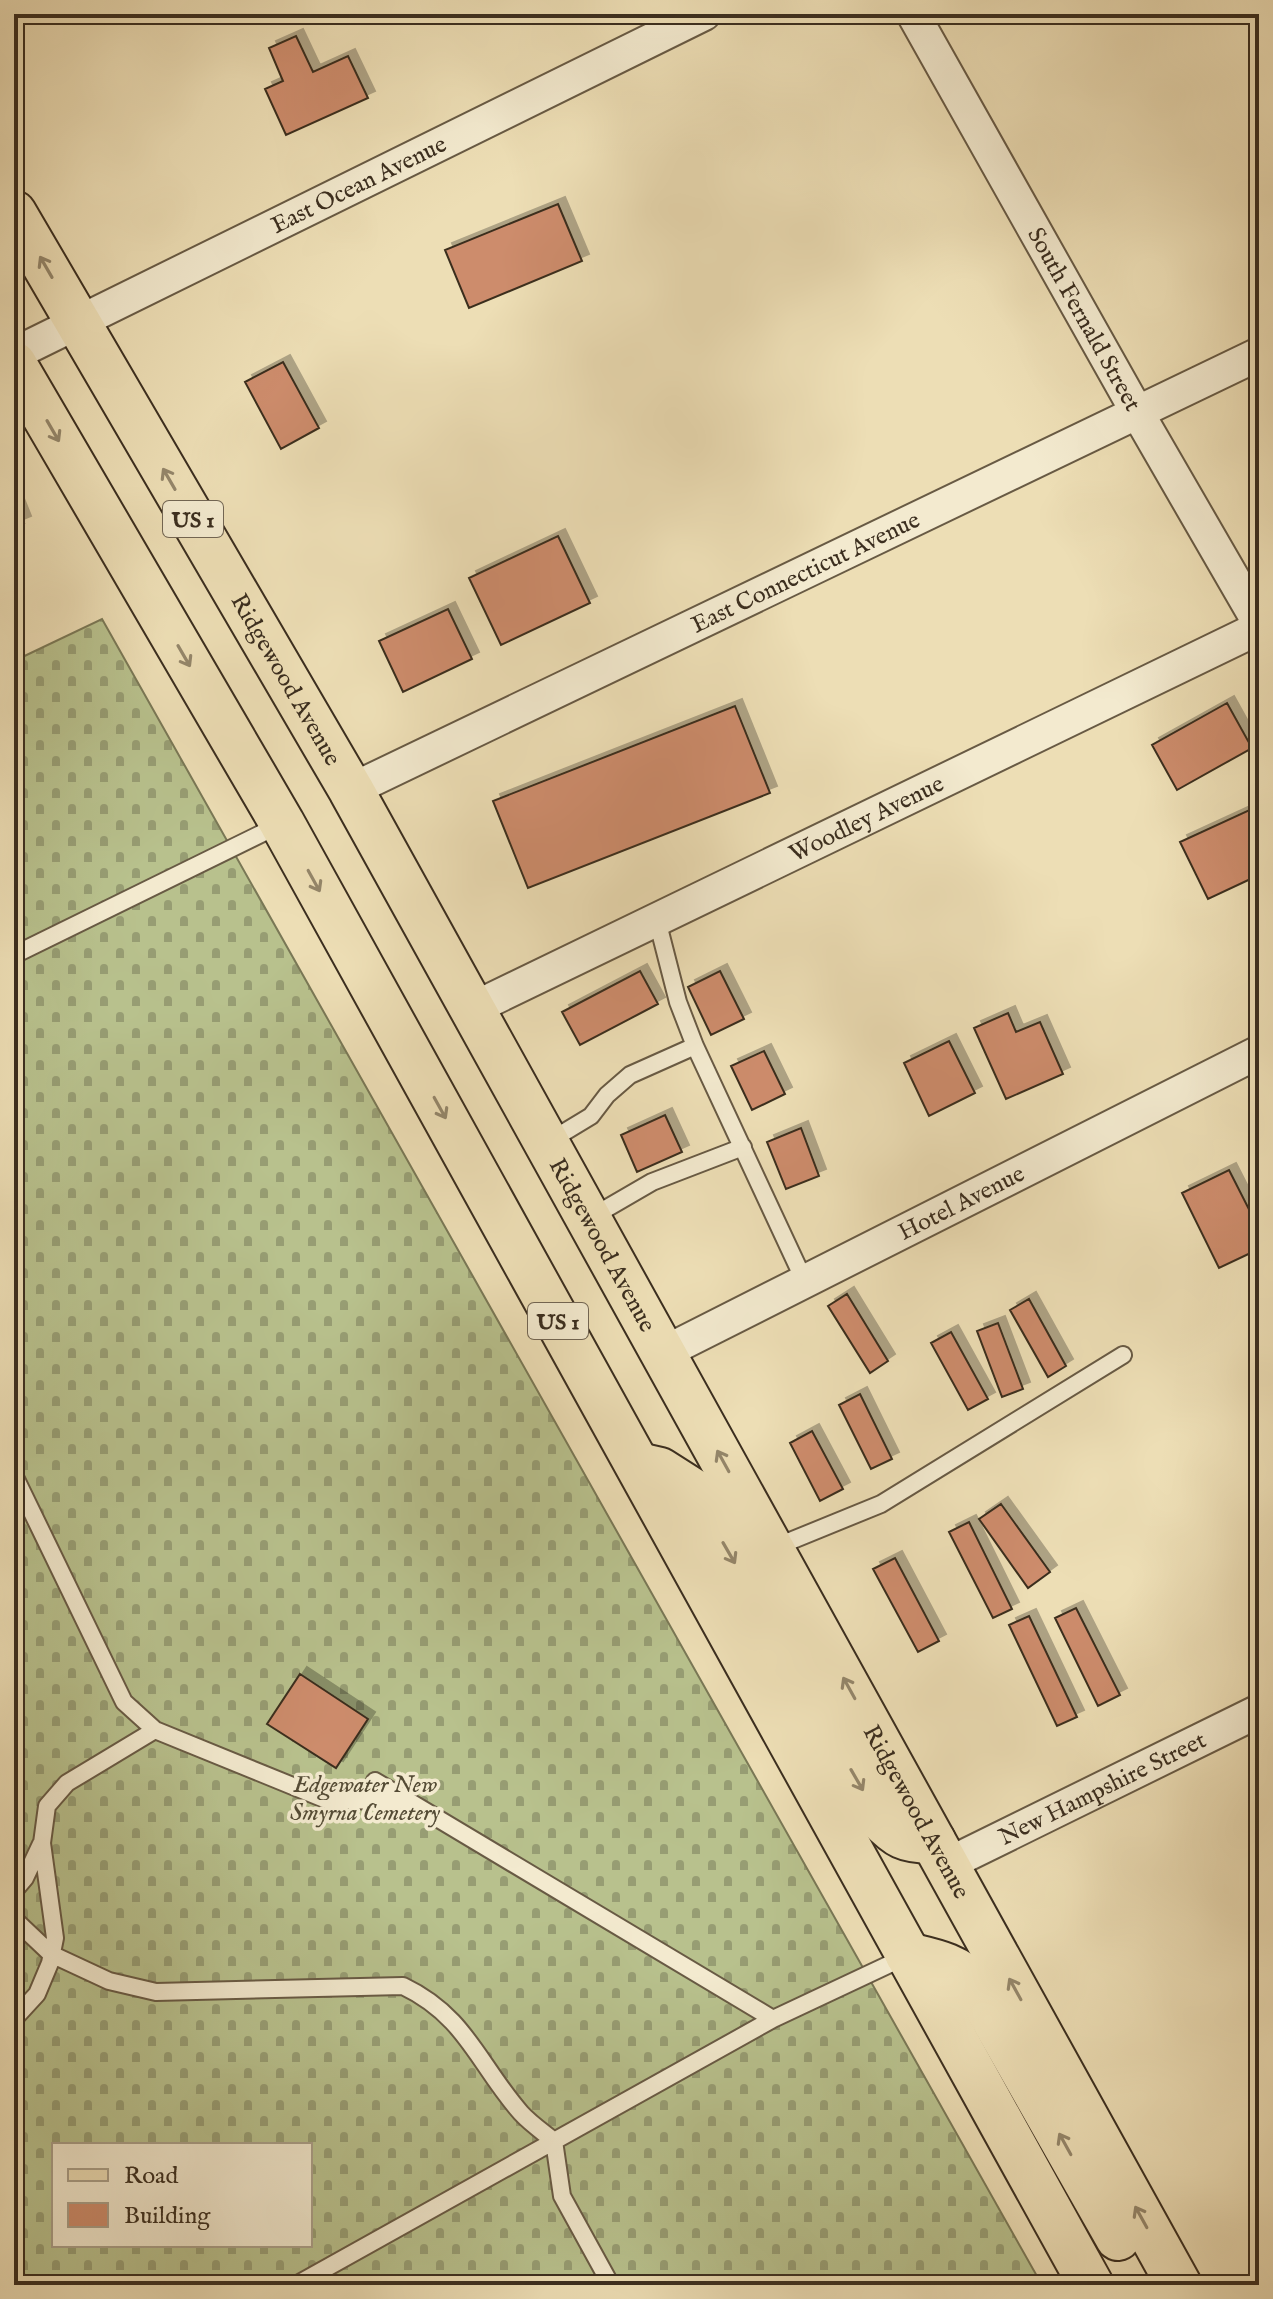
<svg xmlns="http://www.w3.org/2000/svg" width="1273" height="2299" font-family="'IM FELL English',serif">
  <defs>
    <pattern id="cemetery-stones" width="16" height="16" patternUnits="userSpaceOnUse" patternTransform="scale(2)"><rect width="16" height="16" fill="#b8c18d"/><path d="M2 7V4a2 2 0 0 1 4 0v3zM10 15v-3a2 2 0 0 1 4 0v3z" fill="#979d73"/></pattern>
    <filter id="shadow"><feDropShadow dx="7" dy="-7" stdDeviation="0" flood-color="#0004"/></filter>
  </defs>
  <rect width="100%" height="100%" fill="#eddeb5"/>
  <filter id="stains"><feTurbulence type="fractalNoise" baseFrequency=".0025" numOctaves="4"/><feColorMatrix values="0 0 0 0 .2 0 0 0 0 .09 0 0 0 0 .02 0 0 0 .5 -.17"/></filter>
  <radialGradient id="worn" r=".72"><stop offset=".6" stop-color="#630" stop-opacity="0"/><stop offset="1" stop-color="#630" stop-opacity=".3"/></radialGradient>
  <!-- cemetery -->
  <path fill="url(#cemetery-stones)" stroke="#7a7856" stroke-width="2" fill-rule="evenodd" d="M102,619L1042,2285H14V661ZM54,2145H310V2245H54Z"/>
  <!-- building -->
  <path fill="#cd8c6c" stroke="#3b2e1f" stroke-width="2" filter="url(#shadow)" d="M296,36L313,72L348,56L368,98L286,135L265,89L283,81L269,48Z
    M558,204L582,261L469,308L445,250Z
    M283,362L319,428L281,449L245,382Z
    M14,498L24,523L14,527Z
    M558,536L590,603L501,645L469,578Z
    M448,609L472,659L403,692L379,641Z
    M1227,703L1252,748L1177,790L1152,745Z
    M735,706L770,793L528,888L493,801Z
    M1256,807L1259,814V875L1208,899L1180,842Z
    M640,971L658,1004L580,1045L562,1012Z
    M720,971L744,1019L711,1035L688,987Z
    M1008,1013L1016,1032L1040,1022L1063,1074L1006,1099L974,1028Z
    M949,1041L975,1093L929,1116L904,1063Z
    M764,1051L785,1094L752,1110L731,1066Z
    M665,1115L682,1152L637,1172L621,1135Z
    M801,1128L819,1176L786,1189L767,1142Z
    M1229,1170L1259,1229V1249L1219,1268L1182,1193Z
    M847,1294L888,1361L870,1373L828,1306Z
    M1029,1299L1066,1366L1048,1377L1010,1310Z
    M998,1323L1023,1389L1002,1397L977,1331Z
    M951,1332L988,1399L968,1410L931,1343Z
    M860,1394L892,1459L871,1469L839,1405Z
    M812,1431L843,1489L820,1501L790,1443Z
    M1001,1504L1050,1572L1028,1588L979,1519Z
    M969,1522L1012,1609L993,1618L949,1532Z
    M895,1558L939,1641L918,1652L873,1569Z
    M1076,1608L1120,1695L1098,1706L1055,1618Z
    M1029,1616L1077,1717L1057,1726L1009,1625Z
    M300,1674L368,1719L336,1768L267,1724Z"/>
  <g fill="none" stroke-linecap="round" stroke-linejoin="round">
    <!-- lane casing -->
    <g stroke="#685a44" stroke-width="20">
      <path id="lane" d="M657,920L678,1002L695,1046L804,1280
        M14,955L281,824
        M548,1142L591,1116L607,1095L630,1075L695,1046
        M590,1218L652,1182L743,1147
        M14,1475L124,1702L155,1730L327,1800L408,1801
        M773,1548L881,1504L1123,1355
        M375,1781L773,2019
        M14,1891L25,1878L41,1844
        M14,1919L51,1954L109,1981L156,1992L403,1986C466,2016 478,2064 521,2113C530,2123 543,2132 554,2141L562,2196L611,2285
        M14,2019L37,1994L50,1963L55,1938L42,1843L47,1806L67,1783L155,1730
        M14,2274L20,2285
        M296,2285L773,2019L907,1956"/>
    </g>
    <!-- street casing -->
    <g stroke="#685a44" stroke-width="36">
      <g id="street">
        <path id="s1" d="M913,14L1137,412L1259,623"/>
        <path id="s2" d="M14,354L704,14"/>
        <path id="s3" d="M351,790L1259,354"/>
        <path id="s4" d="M472,1009L1259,628"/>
        <path id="s5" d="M663,1353L1259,1052"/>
        <path id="s6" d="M946,1865L1259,1711"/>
      </g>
    </g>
    <!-- primary casing -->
    <g stroke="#3b2e1f" stroke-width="48">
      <g id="primary">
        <path id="s7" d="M14,213L351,790L1179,2285"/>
        <path d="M14,364L282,823L1091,2285"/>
        <path d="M638,1465L660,1470L693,1491L878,1816C898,1837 905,1841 933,1841"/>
        <path d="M908,1955C933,1961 957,1965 974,1985L1118,2238"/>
      </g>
    </g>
    <!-- lane -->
    <use href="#lane" stroke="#f3eacf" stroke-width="16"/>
    <!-- street -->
    <use href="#street" stroke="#f3eacf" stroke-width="32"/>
    <!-- primary -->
    <use href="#primary" stroke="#eddeb5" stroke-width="44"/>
  </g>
  <!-- one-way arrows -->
  <defs><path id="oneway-shaft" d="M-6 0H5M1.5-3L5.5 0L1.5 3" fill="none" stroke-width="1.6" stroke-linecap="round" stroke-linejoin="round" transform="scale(2)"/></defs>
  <g stroke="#94866a">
    <use href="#oneway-shaft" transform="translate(46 267) rotate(-120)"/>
    <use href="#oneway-shaft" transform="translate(53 431) rotate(60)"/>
    <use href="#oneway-shaft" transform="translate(169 479) rotate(-120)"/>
    <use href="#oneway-shaft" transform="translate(184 656) rotate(60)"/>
    <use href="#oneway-shaft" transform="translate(314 881) rotate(61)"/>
    <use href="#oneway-shaft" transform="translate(440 1108) rotate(61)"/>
    <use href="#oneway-shaft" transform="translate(723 1461) rotate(-119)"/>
    <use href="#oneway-shaft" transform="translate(729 1553) rotate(60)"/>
    <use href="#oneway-shaft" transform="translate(849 1688) rotate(-119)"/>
    <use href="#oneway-shaft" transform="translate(857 1780) rotate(60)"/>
    <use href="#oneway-shaft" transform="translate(1015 1989) rotate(-119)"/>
    <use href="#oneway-shaft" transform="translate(1065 2144) rotate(-119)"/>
    <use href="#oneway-shaft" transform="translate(1141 2217) rotate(-119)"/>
  </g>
  <g text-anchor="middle" stroke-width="7" stroke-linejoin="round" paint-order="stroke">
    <!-- shield labels -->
    <g fill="#f3eacf" stroke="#726654" stroke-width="2">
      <rect x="163" y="501" width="60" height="36" rx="6"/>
      <rect x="528" y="1303" width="60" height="36" rx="6"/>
    </g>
    <g font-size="22" font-weight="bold" fill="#3b2e1f">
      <text x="193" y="527">US 1</text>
      <text x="558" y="1329">US 1</text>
    </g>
    <!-- street labels -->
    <g font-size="24" fill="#3b2e1f" stroke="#f3eacf">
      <text dy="8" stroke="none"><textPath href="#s2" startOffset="384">East Ocean Avenue</textPath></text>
      <text dy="8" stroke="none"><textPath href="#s1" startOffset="350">South Fernald Street</textPath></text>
      <text dy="8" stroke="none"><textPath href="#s3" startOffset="504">East Connecticut Avenue</textPath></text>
      <text dy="8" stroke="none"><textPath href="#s7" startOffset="540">Ridgewood Avenue</textPath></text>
      <text dy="8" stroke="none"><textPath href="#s4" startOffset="438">Woodley Avenue</textPath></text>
      <text dy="8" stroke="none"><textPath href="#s5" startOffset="334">Hotel Avenue</textPath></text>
      <text dy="8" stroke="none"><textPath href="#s7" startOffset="1188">Ridgewood Avenue</textPath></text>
      <text dy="8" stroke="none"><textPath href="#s6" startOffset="174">New Hampshire Street</textPath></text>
      <text dy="8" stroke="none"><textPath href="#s7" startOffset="1836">Ridgewood Avenue</textPath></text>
    </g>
    <!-- park labels -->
    <g font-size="24" font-style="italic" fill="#544b35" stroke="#f3eacf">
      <text x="365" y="1792">Edgewater New<tspan x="365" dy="28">Smyrna Cemetery</tspan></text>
    </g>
  </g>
  <!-- margin -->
  <rect width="1273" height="2299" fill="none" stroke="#eddeb5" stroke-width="48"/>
  <rect x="16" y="16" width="1241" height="2267" fill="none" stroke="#3b2e1f" stroke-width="4"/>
  <rect x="24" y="24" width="1225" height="2251" fill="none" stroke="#3b2e1f" stroke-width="2"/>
  <!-- legend -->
  <rect x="52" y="2143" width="260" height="104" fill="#f3eacf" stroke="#a99f89" stroke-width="2"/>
  <rect x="68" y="2169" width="40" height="12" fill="#eddeb5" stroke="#a99f89" stroke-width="2"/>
  <text x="124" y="2183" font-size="24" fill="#3b2e1f">Road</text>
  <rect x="68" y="2203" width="40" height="24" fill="#cd8c6c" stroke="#a99f89" stroke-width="2"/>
  <text x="124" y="2223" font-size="24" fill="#3b2e1f">Building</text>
  <rect width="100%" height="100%" filter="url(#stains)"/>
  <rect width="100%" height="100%" fill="url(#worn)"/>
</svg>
